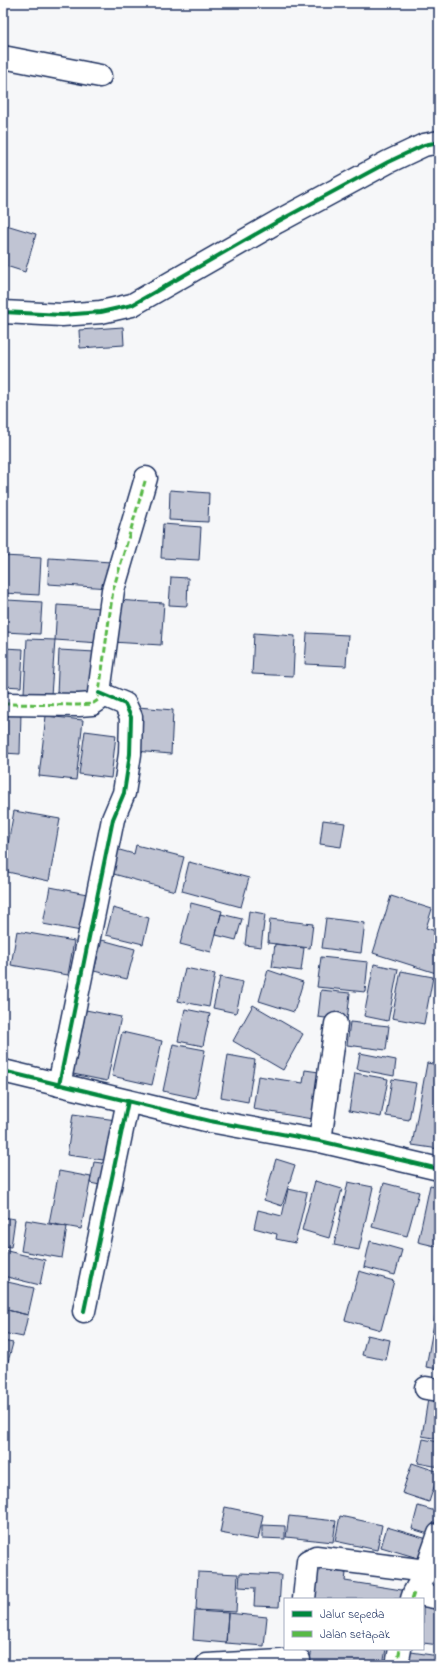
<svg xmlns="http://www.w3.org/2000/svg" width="442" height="1668" font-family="'Indie Flower',sans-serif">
  <rect width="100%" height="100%" fill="#f6f7f9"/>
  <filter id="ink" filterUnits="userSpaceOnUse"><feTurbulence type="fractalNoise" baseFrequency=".025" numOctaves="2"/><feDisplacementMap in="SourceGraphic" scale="8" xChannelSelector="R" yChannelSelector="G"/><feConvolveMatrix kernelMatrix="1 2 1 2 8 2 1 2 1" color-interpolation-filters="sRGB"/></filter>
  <g filter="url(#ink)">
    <!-- building -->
    <path fill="#c0c4d3" stroke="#1b2f5e" d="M3,224L36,234L25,272L3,265Z
      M123,327L124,345L80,348L79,330Z
      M170,490L209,493L208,522L169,520Z
      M163,524L201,527L199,560L161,558Z
      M3,556L41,558L39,595L3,593Z
      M49,558L111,562L110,588L48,584Z
      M171,577L188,578L187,606L169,605Z
      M7,600L42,602L40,634L5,632Z
      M115,600L164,603L161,645L112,642Z
      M57,605L102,608L100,643L55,640Z
      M254,633L295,636L293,676L252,674Z
      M307,633L348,635L346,666L305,664Z
      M27,639L55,640L51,695L24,693Z
      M3,648L23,649L21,687L3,686Z
      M59,650L95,652L92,696L57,694Z
      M138,707L173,710L171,754L135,751Z
      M3,711H21L20,754L3,753Z
      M46,716L83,720L76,780L39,776Z
      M85,731L116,735L111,778L79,774Z
      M14,811L60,819L49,881L3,871Z
      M323,820L345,823L341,847L320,844Z
      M136,845L184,857L175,891L110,873L116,849L134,854Z
      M189,862L249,878L241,907L182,891Z
      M50,887L87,894L81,931L43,924Z
      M391,896L432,909L426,928L439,932V974L373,953Z
      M191,903L222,911L211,952L180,944Z
      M113,908L149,918L143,944L106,935Z
      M249,911L265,914L261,947L245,945Z
      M221,914L242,919L236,940L216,935Z
      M326,918L365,923L361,953L322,948Z
      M270,919L313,924L310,948L268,943Z
      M17,931L74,941L68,975L11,965Z
      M102,940L135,949L127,979L94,971Z
      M275,944L304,948L301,971L272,967Z
      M321,957L368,962L365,992L317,987Z
      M374,964L398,969L388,1021L364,1016Z
      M185,968L215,974L209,1007L178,1001Z
      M268,970L303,982L294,1012L259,1001Z
      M401,971L433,977L424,1024L392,1018Z
      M220,977L243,982L236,1013L213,1008Z
      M321,990L350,993L347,1021L318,1017Z
      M253,1005L303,1034L283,1070L233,1041Z
      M185,1009L210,1014L203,1046L178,1041Z
      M86,1010L121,1017L107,1081L73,1074Z
      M350,1022L389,1026L386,1050L347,1045Z
      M122,1032L162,1041L152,1085L112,1076Z
      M173,1044L205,1050L196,1098L163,1091Z
      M360,1053L396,1060L394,1076L357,1069Z
      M228,1055L255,1060L248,1102L221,1097Z
      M427,1063L439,1065V1149L412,1145Z
      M305,1070L326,1073L318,1120L253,1109L258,1076L303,1083Z
      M355,1073L388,1079L381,1117L349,1111Z
      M392,1079L416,1083L409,1120L386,1116Z
      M73,1114L116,1120L111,1161L67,1155Z
      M276,1159L295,1165L282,1206L264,1200Z
      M94,1162L109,1164L105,1186L90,1183Z
      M59,1171L91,1177L81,1229L49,1223Z
      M315,1181L342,1189L329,1238L302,1230Z
      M348,1182L373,1187L359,1250L334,1245Z
      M384,1183L419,1192L407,1236L372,1227Z
      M430,1185L439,1187V1247L418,1242Z
      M288,1189L307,1193L295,1243L276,1239L277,1234L254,1228L258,1210L282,1216Z
      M3,1217L15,1219L11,1247L3,1246Z
      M26,1220L67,1227L62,1258L21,1251Z
      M370,1241L402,1250L395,1275L364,1267Z
      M3,1250L45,1260L40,1285L3,1276Z
      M359,1271L394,1281L381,1330L345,1320Z
      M3,1281L34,1288L28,1315L3,1309Z
      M439,1296V1369L426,1367Z
      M3,1309L28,1315L23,1337L3,1333Z
      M367,1335L390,1340L386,1360L362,1355Z
      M3,1341L13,1343L5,1373H3Z
      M428,1399L439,1401V1439L422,1436Z
      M423,1439L439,1442V1467L418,1463Z
      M412,1463L439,1472L429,1502L402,1493Z
      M418,1506L439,1512V1521L435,1536L412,1529Z
      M225,1507L263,1515L258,1540L220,1533Z
      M289,1516L336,1521L333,1542L286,1537Z
      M340,1516L382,1525L377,1550L335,1541Z
      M262,1525L285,1526V1539L262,1538Z
      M387,1527L434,1541L428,1561L381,1547Z
      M314,1568L346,1573L345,1581L408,1591L407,1599H309Z
      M198,1572L238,1574L236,1612L196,1610Z
      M240,1573L281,1575L279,1607L254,1606L255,1588L239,1587Z
      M423,1604L439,1606V1645L423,1643Z
      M195,1611L228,1613L226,1643L193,1640Z
      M228,1613L267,1617L264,1646L226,1643Z
      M312,1649H386L383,1665H309Z
      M404,1651L439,1656V1665H403Z"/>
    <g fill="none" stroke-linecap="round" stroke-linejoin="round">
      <!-- minor casing -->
      <g stroke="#1b2f5e" stroke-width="25">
        <path id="minor" d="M3,57L100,76
          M3,312L62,315L101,312L132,305L277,222L388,162L424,145L439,142
          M3,704L79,705L92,704L98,700L113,590L146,478
          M3,1071L210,1121L320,1141L439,1169
          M59,1085L113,819L124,793L130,754L131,717L125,704L99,693
          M320,1141L336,1024
          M84,1311L128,1101
          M426,1388L439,1390
          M414,1593L439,1598
          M304,1599L308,1561L316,1557L426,1571L439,1534
          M412,1599L414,1593L426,1571L439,1569
          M207,1665L299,1660
          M397,1665L400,1649"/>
      </g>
      <!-- minor -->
      <use href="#minor" stroke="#fff" stroke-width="22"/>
      <!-- quiet -->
      <path stroke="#58b947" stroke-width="3" stroke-dasharray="6 3" stroke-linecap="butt" d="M3,704L79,705L92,704L98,700L113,590L146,478
        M412,1599L414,1593
        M397,1665L400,1649"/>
      <!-- cycleway casing -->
      <g stroke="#fff" stroke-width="6">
        <path id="cycleway" d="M3,312L62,315L101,312L132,305L277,222L388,162L424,145L439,142
          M3,1071L210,1121L320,1141L439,1169
          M59,1085L113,819L124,793L130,754L131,717L125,704L99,693
          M84,1311L128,1101"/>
      </g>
      <!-- cycleway -->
      <use href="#cycleway" stroke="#00873e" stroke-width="4"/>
    </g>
  </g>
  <!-- margin -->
  <rect width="442" height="1668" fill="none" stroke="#fff" stroke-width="16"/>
  <rect x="8" y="8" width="426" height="1652" fill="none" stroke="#1b2f5e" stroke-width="1.5" filter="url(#ink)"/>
  <!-- legend -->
  <rect x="284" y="1598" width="140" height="52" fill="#ffffff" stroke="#a4acbf"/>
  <rect x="292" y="1611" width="20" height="6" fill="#00873e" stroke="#a4acbf"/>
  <text x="320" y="1618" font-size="12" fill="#1b2f5e">Jalur sepeda</text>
  <rect x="292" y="1631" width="20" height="6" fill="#58b947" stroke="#a4acbf"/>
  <text x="320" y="1638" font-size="12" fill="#1b2f5e">Jalan setapak</text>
</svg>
